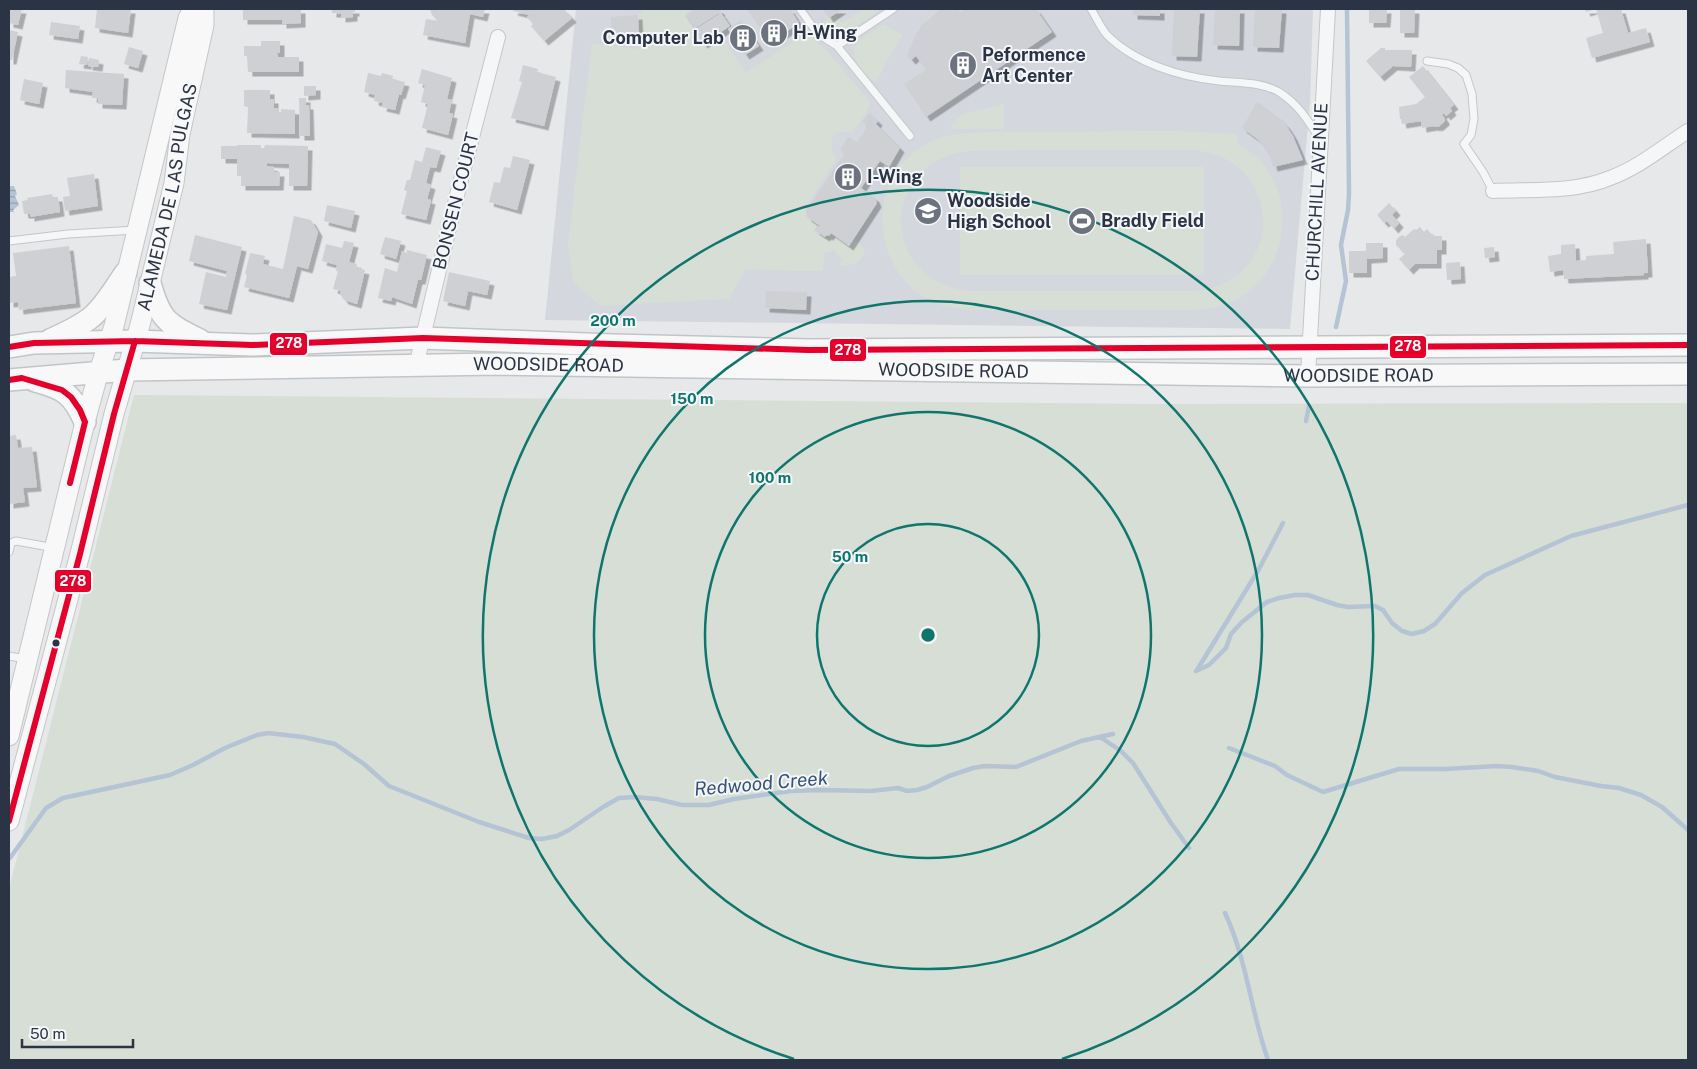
<svg xmlns="http://www.w3.org/2000/svg" width="1697" height="1069" font-family="'Public Sans',sans-serif">
  <defs>
    <pattern id="water-rules" width="6" height="5" patternUnits="userSpaceOnUse" patternTransform="scale(1.25)"><rect width="6" height="5" fill="#b4c4d5"/><path d="M0 2.5h6" fill="none" stroke="#93a0af"/></pattern>
    <filter id="shadow"><feDropShadow dx="4.5" dy="4.5" stdDeviation="0" flood-color="#0004"/></filter>
  </defs>
  <rect width="100%" height="100%" fill="#e6e8ea"/>
  <!-- built -->
  <path fill="#d4d7dd" d="M576,9H1313L1310,102L1290,329L545,320Z"/>
  <!-- green -->
  <path fill="#d6ded6" fill-rule="evenodd" d="M644,9H688L685,16L703,43L719,33L746,73L806,33L827,51L870,102L867,112L852,133C831,126 827,144 836,160L806,207C805,217 811,220 817,226L813,231L826,240L831,233L849,246L853,239L862,245L865,251C861,265 852,264 839,267L842,259L834,251L825,252L822,271H792L746,269L729,299L600,306L573,281L568,242L592,43L639,49L638,15Z
    M863,9H881C869,17 843,39 829,33C825,32 822,28 819,26L835,13L842,23Z
    M883,24L903,35L886,62L877,82C861,76 855,64 854,48L862,38Z
    M1004,104V129H953L951,125L963,114Z
    M1179,131L1237,134L1238,144C1247,150 1255,155 1262,163C1297,204 1286,272 1238,299C1225,306 1210,309 1194,310H968C948,308 928,303 913,289C866,247 873,166 934,140C958,130 1008,132 1035,132C1083,131 1131,131 1179,131ZM1193,150C1286,158 1287,283 1194,291H969C878,281 879,159 970,151Z
    M960,167H1204V275H960Z
    M134,395L1147,404L1688,403V1060H9V889Z"/>
  <!-- water -->
  <path fill="url(#water-rules)" d="M9,186H14L17,194L15,196L19,205L13,210L14,212H9Z"/>
  <g fill="none" stroke-linecap="round" stroke-linejoin="round">
    <!-- stream -->
    <path stroke="#b4c4d5" stroke-width="4.5" d="M1336,327L1346,281L1341,245L1348,210L1349,193L1347,9
      M1306,421L1309,406
      M1197,670L1259,569L1283,523
      M1196,671L1209,665L1226,648L1231,634L1242,622L1267,602L1279,598L1295,595H1308L1337,605L1348,607L1375,606L1383,610L1392,623L1402,631L1412,634L1424,631L1435,624L1462,593L1485,575L1571,536L1688,505
      M1100,737L1121,751L1133,763L1171,823L1189,848
      M1229,748L1275,766L1287,775L1323,792L1399,769H1445L1497,766L1512,767L1538,771L1555,777L1601,786L1619,788L1641,795L1662,807L1688,830
      M10,858L46,808L63,798L170,775L193,765L225,748L257,735L268,733L303,737L335,744L364,764L389,786L479,822L529,838L542,839L557,836L569,830L603,807L619,798L635,797L657,799L682,805H709L734,799L791,791L819,790L871,791L898,788L907,791L917,790L927,787L949,776L973,768L985,766L1016,767L1081,741L1113,734
      M1225,913C1247,960 1251,1012 1268,1060"/>
  </g>
  <!-- building -->
  <path fill="#ced0d3" filter="url(#shadow)" d="M9,9H22L18,25L9,23Z
    M97,9H131L128,33L95,28Z
    M243,9H301V23L282,24V20H243Z
    M332,9H355V12H353V17L341,18V13H332Z
    M430,9H485L483,17L470,14L465,43L423,35L426,19L438,21L432,15Z
    M514,9H552L554,10L556,9H564L572,18L544,41L531,26L533,24L527,17L529,15L513,11Z
    M695,9H719L721,12L694,29L685,16Z
    M747,9H790L799,23L770,43Z
    M823,9H842L829,18Z
    M941,9L948,10L958,9L960,13L966,9H1036L1052,32L926,117L904,84L926,70L916,56L911,60L907,55L916,34L922,25Z
    M1133,9H1160V16L1133,15Z
    M1174,9H1200L1197,57L1172,56Z
    M1215,9H1240L1239,46L1213,45Z
    M1255,9H1282L1279,48L1253,47Z
    M1369,9H1387L1386,23H1369Z
    M1400,9H1415L1414,33H1400Z
    M1585,9H1621L1628,33L1646,28L1650,42L1592,58L1586,38L1603,33L1596,9L1586,12Z
    M721,13L730,26L703,44L694,30Z
    M638,15L639,37L612,39L611,17Z
    M741,20L759,46L745,55L728,29Z
    M51,22L80,26L78,39L49,35Z
    M9,30L18,32L12,60H9Z
    M261,41H280V53H277L278,57H299V72H248L247,56H244V46H261Z
    M129,47L143,51L138,68L124,64Z
    M1381,48H1385V50H1412L1411,67L1393,66L1380,77L1366,61Z
    M81,56L88,57L87,65L79,64Z
    M89,58L99,60L98,67L88,66Z
    M523,65L538,69L537,72L556,77L544,126L511,118L522,82L519,81Z
    M1423,66L1454,105L1450,108L1452,111L1446,116L1444,113L1442,115L1445,119V121L1438,127L1437,126L1435,127L1434,126L1422,128L1421,121L1402,124L1401,119H1400L1399,107L1416,104L1425,97L1409,77Z
    M422,69L452,78L447,99L452,100L449,113L453,114L448,135L422,128L428,104L421,102L425,85L418,83Z
    M66,70L124,74L122,105L98,104V98H92L93,92L65,88Z
    M368,73L381,76L382,73L393,76L392,79L405,82L401,95L399,94L395,110L382,107L383,103L374,101L375,95L364,92Z
    M24,79L43,83L39,104L20,100Z
    M304,86H316V95L304,96Z
    M244,90H270V99H274V108H279V113H281V109L295,110V134L247,133L248,107L244,106Z
    M299,98H306V105H309L310,136H300Z
    M1257,102L1277,116L1286,125L1293,136L1303,160L1273,167L1271,159L1262,144L1256,138L1242,128Z
    M869,113L878,121L876,124L900,148L889,167L880,161L861,188L875,198L877,203L849,246L831,233L829,236L827,235L825,237L815,230L817,226L819,227L820,226L807,217L806,211L844,154L840,150L848,137L857,142L868,126L862,122Z
    M237,145H261V148H264L265,145L308,146L307,186H289V164L267,163V166L274,167V172H280L279,186H241V176H237V159H221V146H237Z
    M426,147L441,151L436,168L430,167L426,183L431,185L427,199L431,200L426,220L401,214L407,191L404,190L407,180H410L415,160L422,162Z
    M513,156L530,160L517,210L489,202L494,182L500,183L504,167L510,168Z
    M94,174L98,206L65,211L63,197L70,196L67,178Z
    M52,194L53,197H58L60,212L30,217V214H24L22,201L28,200L27,198Z
    M1389,203L1396,211L1392,215L1399,223L1394,229L1387,221L1384,223L1377,215Z
    M327,205L355,211L351,228L324,221Z
    M294,216L311,220L318,232L308,269L297,266L289,298L244,287L247,275L245,274L250,253L265,256L263,264L283,269Z
    M1420,227L1424,232L1427,229L1433,236H1442V250H1437V264H1415L1409,270L1399,259L1405,254L1396,245V240L1399,237L1402,235L1405,237L1414,229L1416,230Z
    M195,235L242,247L227,310L199,304L206,272L226,277L227,271L189,261Z
    M385,237L401,241L396,259L380,254Z
    M1646,239L1648,273H1644V275L1564,279L1563,270L1550,272L1548,256L1561,254V245L1575,244L1576,261L1586,260V256L1614,254L1613,242Z
    M344,241L354,243L349,262L357,264L356,268L365,270L357,304L344,300L340,294L341,291L333,289L338,271H336L337,265L322,261L326,244L342,248Z
    M1366,243H1383V258L1367,259V273H1349V251H1366Z
    M69,246L76,303L19,310L18,302L9,303V277L16,276L13,253Z
    M1494,247L1495,257L1485,258L1484,248Z
    M407,250L427,255L421,280H418L412,304L392,297L391,301L378,298L385,268L397,272L402,251L407,253Z
    M1460,262L1461,279L1447,280L1446,263Z
    M449,272L490,281L487,295L468,291L465,306L443,301Z
    M766,291L807,292L806,310L765,308Z
    M16,435L18,448L32,447L37,487L23,488L25,502L9,504V436Z"/>
  <g fill="none" stroke-linecap="round" stroke-linejoin="round">
    <!-- service casing -->
    <g stroke="#c4c6c8" stroke-width="9">
      <path id="service" d="M800,9L818,34L837,46L910,136
        M1091,9C1096,17 1101,28 1107,35C1135,63 1180,77 1219,81C1238,83 1262,82 1279,92C1298,104 1308,120 1319,138
        M837,46L893,9
        M1427,61L1448,64L1458,68L1466,75L1472,94L1474,119L1471,135L1464,144L1483,172L1493,191
        M9,241L68,234L136,230
        M9,552L11,543L16,541L55,548
        M9,656L26,659"/>
    </g>
    <!-- minor casing -->
    <g stroke="#c4c6c8" stroke-width="16">
      <path id="minor" d="M1493,191C1532,189 1574,193 1610,178C1638,168 1663,147 1688,131
        M416,366L457,195L498,37
        M1308,376L1328,9"/>
    </g>
    <!-- secondary casing -->
    <g stroke="#c4c6c8" stroke-width="21">
      <g id="secondary">
        <path d="M9,736L85,422L99,371L114,326L188,18L193,9"/>
        <path id="s1" d="M9,821L80,554L114,414L140,325L174,183L180,134L204,25V9"/>
      </g>
    </g>
    <!-- primary casing -->
    <g stroke="#c2c5c8" stroke-width="24">
      <g id="primary">
        <path d="M150,283C160,320 167,324 200,340"/>
        <path d="M50,340C63,334 77,328 89,319C104,308 115,287 126,272"/>
        <path d="M9,347L34,343L135,341L252,345L423,338L613,345L808,350L1688,345"/>
        <path id="s2" d="M9,380L127,370L497,364L1308,376L1688,374"/>
        <path d="M35,381C64,389 72,393 85,422"/>
      </g>
    </g>
    <!-- service -->
    <use href="#service" stroke="#f5f6f7" stroke-width="7"/>
    <!-- minor -->
    <use href="#minor" stroke="#f5f6f7" stroke-width="14"/>
    <!-- secondary -->
    <use href="#secondary" stroke="#f8f8f8" stroke-width="19"/>
    <!-- primary -->
    <use href="#primary" stroke="#f8f8f8" stroke-width="21"/>
    <!-- bus-1 casing -->
    <g stroke="#f4f6f9" stroke-width="10">
      <path id="bus-1" d="M9,347L34,343L135,341L252,345L423,338L808,350L1688,345
        M9,380L22,378L62,390L71,397L80,410L85,422L70,483
        M9,821L80,554L114,414L135,341"/>
    </g>
    <!-- bus-1 -->
    <use href="#bus-1" stroke="#e4002b" stroke-width="6"/>
  </g>
  <!-- distance rings -->
  <g fill="none" stroke="#0f766e" stroke-width="2.5">
    <circle cx="928" cy="635" r="111"/>
    <circle cx="928" cy="635" r="223"/>
    <circle cx="928" cy="635" r="334"/>
    <path d="M794 1059A445 445 0 1 1 1062 1059"/>
  </g>
  <!-- icons -->
  <defs>
    <g id="building-disc" transform="scale(1.4375)"><circle r="9.5" fill="#6c737f" stroke="#f4f6f9"/><path d="M-4-6H4V6H1V3H-1V6H-4ZM-2.5-4.3h1.7v1.8h-1.7ZM.8-4.3h1.7v1.8H.8ZM-2.5-1h1.7V.8h-1.7ZM.8-1h1.7V.8H.8Z" fill="#fff"/></g>
    <g id="school-disc" transform="scale(1.4375)"><circle r="9.5" fill="#6c737f" stroke="#f4f6f9"/><path d="M0-5L7-2L0 1L-7-2ZM-4 1L0 2.5L4 1V4Q0 6-4 4Z" fill="#fff"/></g>
    <g id="stadium-disc" transform="scale(1.4375)"><circle r="9.5" fill="#6c737f" stroke="#f4f6f9"/><path d="M0-5a6.5 5 0 1 0 0 10a6.5 5 0 1 0 0-10ZM-3.5-1.8h7v3.6h-7Z" fill="#fff"/></g>
  </defs>
  <g fill-rule="evenodd">
    <use href="#building-disc" x="774" y="33"/>
    <use href="#building-disc" x="743" y="38"/>
    <use href="#building-disc" x="963" y="65"/>
    <use href="#building-disc" x="848" y="177"/>
    <use href="#school-disc" x="928" y="211"/>
    <use href="#stadium-disc" x="1082" y="221"/>
  </g>
  <!-- markers -->
  <circle fill="#2b3445" stroke="#f4f6f9" stroke-width="2" cx="56" cy="643" r="4.5"/>
  <g text-anchor="middle" stroke-width="4" stroke-linejoin="round" paint-order="stroke">
    <!-- poi labels -->
    <g font-size="18" font-weight="bold" fill="#2b3445" stroke="#f4f6f9" text-anchor="start">
      <text x="793" y="39">H-Wing</text>
      <text x="724" y="44" text-anchor="end">Computer Lab</text>
      <text x="982" y="61">Peformence<tspan x="982" dy="21">Art Center</tspan></text>
      <text x="867" y="183">I-Wing</text>
      <text x="947" y="207">Woodside<tspan x="947" dy="21">High School</tspan></text>
      <text x="1101" y="227">Bradly Field</text>
    </g>
    <!-- street labels -->
    <g font-size="18" fill="#2b3445" stroke="#f4f6f9">
      <text transform="translate(1317 192) rotate(-87)" y="6">CHURCHILL AVENUE</text>
      <text dy="6" stroke="none"><textPath href="#s1" startOffset="644">ALAMEDA DE LAS PULGAS</textPath></text>
      <text transform="translate(456 201) rotate(-76)" y="6">BONSEN COURT</text>
      <text dy="6" stroke="none"><textPath href="#s2" startOffset="540">WOODSIDE ROAD</textPath></text>
      <text dy="6" stroke="none"><textPath href="#s2" startOffset="945">WOODSIDE ROAD</textPath></text>
      <text dy="6" stroke="none"><textPath href="#s2" startOffset="1350">WOODSIDE ROAD</textPath></text>
    </g>
    <!-- water labels -->
    <g font-size="19" font-style="italic" fill="#34527a" stroke="#f4f6f9">
      <text transform="translate(761 783) rotate(-5)" y="7">Redwood Creek</text>
    </g>
  </g>
  <circle cx="928" cy="635" r="8" fill="#0f766e" stroke="#f4f6f9" stroke-width="2.5"/>
  <g font-size="15" text-anchor="middle" font-weight="bold" fill="#0f766e" stroke="#f4f6f9" stroke-width="4" stroke-linejoin="round" paint-order="stroke">
    <text x="613" y="326">200 m</text>
    <text x="692" y="404">150 m</text>
    <text x="770" y="483">100 m</text>
    <text x="850" y="562">50 m</text>
  </g>
  <g stroke="#f4f6f9" stroke-width="2">
    <rect x="269" y="332" width="39" height="24" rx="5" fill="#e4002b"/>
    <rect x="1389" y="335" width="38" height="24" rx="5" fill="#e4002b"/>
    <rect x="829" y="338" width="38" height="24" rx="5" fill="#e4002b"/>
    <rect x="54" y="569" width="38" height="24" rx="5" fill="#e4002b"/>
  </g>
  <g font-size="14" text-anchor="middle" font-weight="bold" fill="#fff">
    <text x="289" y="348">278</text>
    <text x="1408" y="351">278</text>
    <text x="848" y="355">278</text>
    <text x="73" y="586">278</text>
  </g>
  <!-- border -->
  <rect width="1697" height="1069" fill="none" stroke="#2b3445" stroke-width="20"/>
  <!-- scale -->
  <path d="M22 1039v8h111v-8" fill="none" stroke="#2b3445" stroke-width="2.5"/>
  <text x="30" y="1039" font-size="15" fill="#2b3445" stroke="#f4f6f9" stroke-width="4" paint-order="stroke">50 m</text>
</svg>
